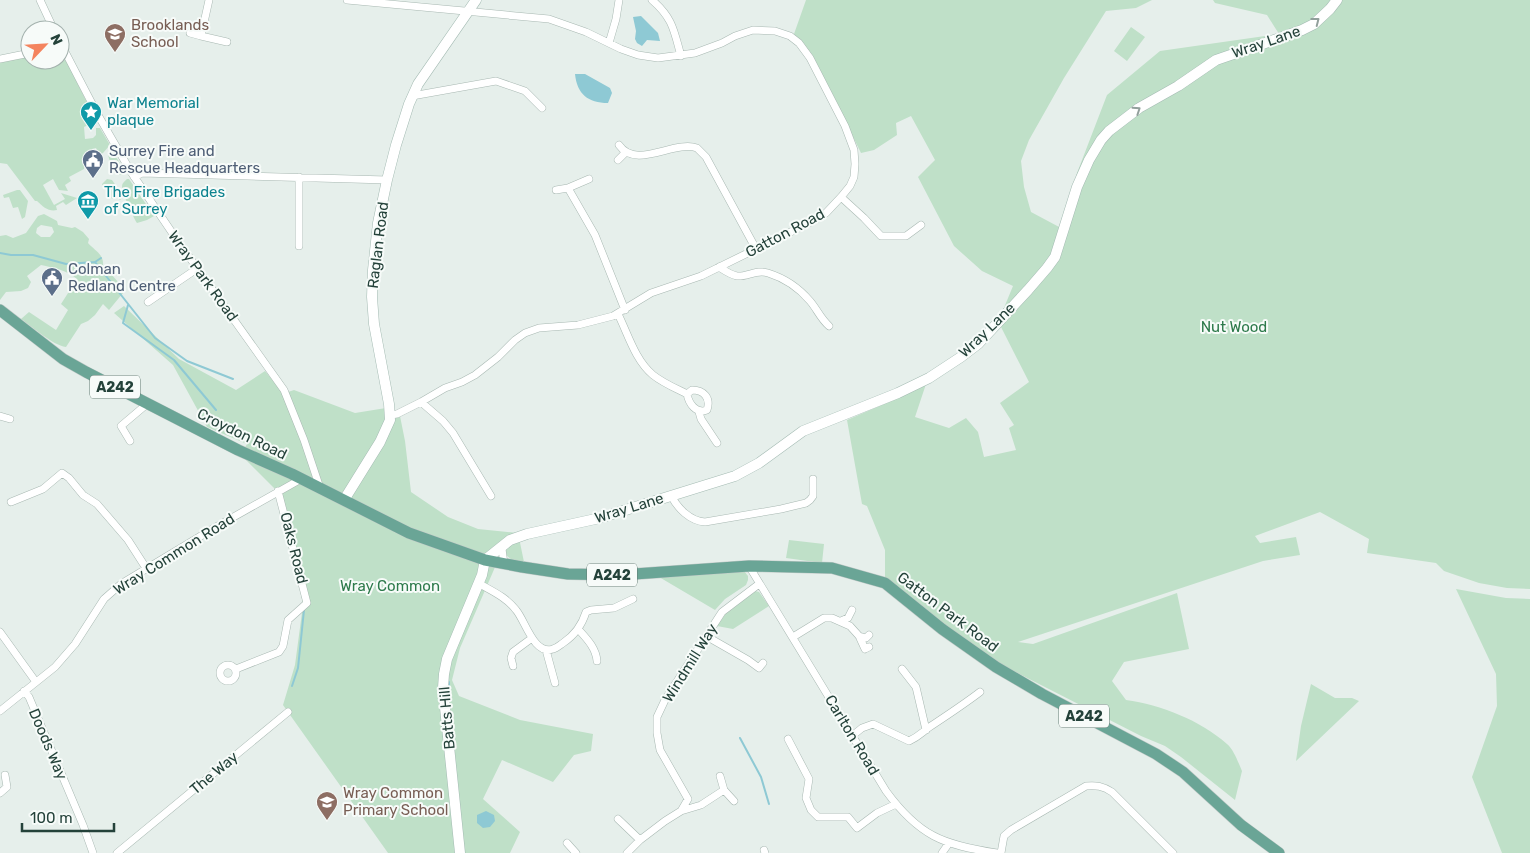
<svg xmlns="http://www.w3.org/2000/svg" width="1530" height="853" font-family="Rubik,sans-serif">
  <rect width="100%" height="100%" fill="#e6efeb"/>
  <!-- green -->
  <path fill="#bfe0c8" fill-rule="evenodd" d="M806,0H1152L1136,8L1106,11L1064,78L1029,140L1021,161L1024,187L1031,212L1061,228L1077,173L1107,95L1160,51L1279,34L1267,15L1215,3L1213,0H1530V589L1507,588L1479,583L1444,571L1436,563L1367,553L1369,539L1320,512L1255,536L1260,543L1296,537L1300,555L1263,561L1018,642L1033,644L1177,593L1189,649L1124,662L1112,681L1126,700C1161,705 1200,720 1227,744C1234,750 1238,762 1242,771L1235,800L1181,757L1165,746L1141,736L990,659L885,583V550L867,506L862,504L847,420L903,396L926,384L915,417L949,428L966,418L978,432L984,457L1016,450L1009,428L1014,425L1000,403L1029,382L1001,327V315L1013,286L982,271L954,246L918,177L935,160L911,116L896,123L897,135L874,150L861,153L817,64L794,34Z
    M1131,27L1145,37L1127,61L1114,51Z
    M30,55V60H60V55H62L67,62L97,123L95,126L90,127L88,125L84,127L85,139L93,138L96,135V128H100L110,145L103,153L99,155L96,148L92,149L98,162L87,168L84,167V169L69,177L71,181L65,185L68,191L59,190L53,179L43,185L54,205L65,199L61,193L77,198L66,205L63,202L56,206L57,210C49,212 43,207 37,201H35L7,164L0,163V62Z
    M111,151L113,152L126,173L121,175L117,174L111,165L108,155Z
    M107,179L112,180L119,190L122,198L120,200L117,196L112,199L105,185L103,186L102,184Z
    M127,179H129L154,216L147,220L137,223C133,217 122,192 122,187C122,183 124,182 127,179Z
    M17,190H20L28,201L25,217L22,219L18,207L13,208L9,197L4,198L3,195Z
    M44,214L57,221L58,225L72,228L75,227L83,232L89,239L88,243C94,250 104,254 103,265L119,283L123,293L109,310L103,304L95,315L88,321L81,324L66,347C52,345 33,327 21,319L29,312L56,330L68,310L61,304L77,279C67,270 54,268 41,265L27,276L31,282L28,288L21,291L6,292L0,300V236L6,235L13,238L26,233L38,216ZM41,225L52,227L54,232L50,237H41L36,233L37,228Z
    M124,306L179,359L236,390L265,371L278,387L288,392L294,390L355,413L386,408L393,420L400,416L405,441L411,492L448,517L478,529L518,533L524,562L511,559L507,556L499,558L460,648L452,680L459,696L520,720L593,734L591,751L574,755L553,782L502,760L483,799L520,832L510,853H388L283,705L295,665L303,605L288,513L275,489L241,455L247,444L207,427L173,365L114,313Z
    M789,540L824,544L822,563L786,558Z
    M744,571L748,576V580L746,585L725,599L715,610L654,574Z
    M1456,589L1506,598L1530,599V853H1502L1472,777L1497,706L1496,674Z
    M755,591L759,592L769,606L733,629L717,626L729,609Z
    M1311,684L1335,698H1352L1359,701L1296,761L1301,726Z"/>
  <!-- water -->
  <path fill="#8ec9d4" d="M641,16L658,33L660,41L647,40L642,46L637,43L635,39L636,31L633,17Z
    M575,74H585L610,88L612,93L608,103C588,103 577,94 575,74Z
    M486,811L494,815L495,821L490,827L483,828L477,823V815Z"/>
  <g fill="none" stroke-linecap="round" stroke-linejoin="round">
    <!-- stream -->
    <path stroke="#8ec9d4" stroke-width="2" d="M0,253L11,255H33L66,264L95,262L101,258
      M95,262L155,338L187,361L233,379
      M128,305L123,323L174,360L216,410
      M449,682V697
      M292,686L298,668L304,610
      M740,738L761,777L769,804"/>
    <!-- street casing -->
    <g stroke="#a8b8b2" stroke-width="8">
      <path id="street" d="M40,0L54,30
        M209,0L201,36L227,42
        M347,0L549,19L586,32L621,49L638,55L658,58L695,53L722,43L735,36L753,30L775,31L790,36L799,43L810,58L845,126L854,150L855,164L854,177L850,186L841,197L826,213L815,220L701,276L651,293L613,316L578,325L539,328L525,333L515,340L498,357L475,375L462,382L445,388L421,402L397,414L391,415
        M652,0C673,18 674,31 681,56
        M190,33L201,36
        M60,42L98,115L131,172L175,237L284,390L304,440L320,488
        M609,43L616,19L619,0
        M0,59L30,53
        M412,96L496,81L525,91L542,108
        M619,145C636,170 674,140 697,148L706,157L756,249
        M618,160L625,153
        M134,177L142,173L387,180
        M299,177V246
        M568,188L589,179
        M556,190L568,188L595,235L625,310
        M841,197L864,218L881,236H906L921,225
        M719,267C725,271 731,275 737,276C747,277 757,269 768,273C784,278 799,288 810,301C817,309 820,318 829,326
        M148,302L198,268
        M618,314C628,334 635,360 653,375C663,383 675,388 687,394C689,404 696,414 707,410C711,398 704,390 692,390L687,394
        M421,402L443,421L453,433L491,496
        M699,412L701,419L717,443
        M0,416L10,419
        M130,441L121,426L147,404
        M671,495C677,508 690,521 705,522L781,509L806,503L810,500L813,496V479
        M11,502L43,489L62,473L69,478L83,495L97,504L128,540L146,568
        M504,564L502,549L504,544
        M749,566L886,791C919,836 943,845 997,853
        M478,583C492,591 506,597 516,610C525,620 534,656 553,649C557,648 560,645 563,643C575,635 582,625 586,612L591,610L614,608L633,599
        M841,621L848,618L852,610
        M578,629C587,639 596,648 597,661
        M0,632L36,682
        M706,636L748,660L759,668L763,663
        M859,636L866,638L869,635
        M793,637L824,618H832L850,626L859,636L865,649L869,647
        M546,650L555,683
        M220 673a8 8 0 1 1 16 0a8 8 0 1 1-16 0Z
        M513,666L511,658L513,652L532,638
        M236,669L279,652L283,646L288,620L307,603L278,491
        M902,669L916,687L926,730
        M24,691L29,697L83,825L93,853
        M0,711L55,667L75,644L104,599L121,584L214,528L301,479
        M852,736L862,728L873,724L909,741C918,737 920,734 928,728C946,716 963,705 980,692
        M788,739L809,779L806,798L811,810L818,817H848L857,828L877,813L896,804
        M724,790L734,801
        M0,793L7,787L5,775
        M681,811L701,805L724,790L720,776
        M618,819L640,840
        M567,843L576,853
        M764,850L765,853
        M117,853L288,712
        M627,853L640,840L665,821L681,811L688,799L660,750L657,733V717L665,700L722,612L759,584
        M942,853L949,843
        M1001,853L1004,836L1011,830L1086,786C1096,785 1103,786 1112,792L1173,853"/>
    </g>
    <!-- secondary casing -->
    <g stroke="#a4bbb3" stroke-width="11">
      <path id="secondary" d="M344,500L380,442L390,420L389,404L374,324L372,297L373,270L378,223L387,180L396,145L409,104L418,84L476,0
        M460,853L443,688L444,674L447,659L482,575L485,560L510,540L527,534L600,518L735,476L759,463L803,431L898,393L929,378L961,357L978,344L1028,290L1047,268L1055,257L1077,187L1089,160L1101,140L1109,131L1139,108L1178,86L1216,60L1277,39L1302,30L1314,24L1330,9L1337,0"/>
    </g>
    <!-- primary casing -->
    <g stroke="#c2cac8" stroke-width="12">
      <path id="primary" d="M0,310L63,359L86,372L238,450L292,474L409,533L485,560L522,567L568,574L620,575L749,566L832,568L885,583L942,629L996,667L1042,694L1156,754L1183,772L1241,825L1279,853"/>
    </g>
    <!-- street -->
    <use href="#street" stroke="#fff" stroke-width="7"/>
    <!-- secondary -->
    <use href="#secondary" stroke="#fff" stroke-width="10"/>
    <!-- primary -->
    <use href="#primary" stroke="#6aa596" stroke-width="11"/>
  </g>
  <!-- one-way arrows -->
  <defs><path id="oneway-chevron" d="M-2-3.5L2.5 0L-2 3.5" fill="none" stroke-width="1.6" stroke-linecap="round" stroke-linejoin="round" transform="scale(1.25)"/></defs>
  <g stroke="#92a09c">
    <use href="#oneway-chevron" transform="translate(1316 21) rotate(-38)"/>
    <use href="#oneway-chevron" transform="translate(1137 110) rotate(-34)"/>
  </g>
  <!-- icons -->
  <defs>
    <g id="school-pin" transform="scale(1.125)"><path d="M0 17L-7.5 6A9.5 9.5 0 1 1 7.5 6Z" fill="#8d6e63" stroke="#f7fbf9"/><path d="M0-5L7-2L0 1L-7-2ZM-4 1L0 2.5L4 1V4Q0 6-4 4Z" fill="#fff"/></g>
    <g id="sight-pin" transform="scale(1.125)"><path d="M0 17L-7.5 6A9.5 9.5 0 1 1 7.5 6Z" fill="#0f9aa8" stroke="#f7fbf9"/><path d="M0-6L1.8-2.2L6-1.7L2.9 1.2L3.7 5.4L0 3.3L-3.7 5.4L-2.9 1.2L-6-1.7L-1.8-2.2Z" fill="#fff"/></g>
    <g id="civic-pin" transform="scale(1.125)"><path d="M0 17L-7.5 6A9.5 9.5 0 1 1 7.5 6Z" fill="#5c6f8a" stroke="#f7fbf9"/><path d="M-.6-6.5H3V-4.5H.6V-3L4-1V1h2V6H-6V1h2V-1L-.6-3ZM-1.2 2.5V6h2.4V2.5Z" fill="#fff"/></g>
    <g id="museum-pin" transform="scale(1.125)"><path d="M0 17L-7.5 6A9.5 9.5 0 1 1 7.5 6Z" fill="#0f9aa8" stroke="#f7fbf9"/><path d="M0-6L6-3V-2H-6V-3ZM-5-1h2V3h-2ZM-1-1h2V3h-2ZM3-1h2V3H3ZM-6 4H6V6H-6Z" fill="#fff"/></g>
  </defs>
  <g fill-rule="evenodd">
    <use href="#school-pin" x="115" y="34"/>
    <use href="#sight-pin" x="91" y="112"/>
    <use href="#civic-pin" x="93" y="160"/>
    <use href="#museum-pin" x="88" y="201"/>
    <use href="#civic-pin" x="52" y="278"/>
    <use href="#school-pin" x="327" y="802"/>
  </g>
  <g text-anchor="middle" stroke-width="4" stroke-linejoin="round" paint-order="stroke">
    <!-- shield labels -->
    <g fill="#f7fbf9" stroke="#637a73" stroke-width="1">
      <rect x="90" y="375.5" width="50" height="23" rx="4"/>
      <rect x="587" y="563.5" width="50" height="23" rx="4"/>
      <rect x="1059" y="704.5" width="50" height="23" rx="4"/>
    </g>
    <g font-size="14" font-weight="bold" fill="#24423a">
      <text x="115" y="392">A242</text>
      <text x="612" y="580">A242</text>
      <text x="1084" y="721">A242</text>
    </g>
    <!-- education labels -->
    <g font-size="15" fill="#785e54" stroke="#f7fbf9" text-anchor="start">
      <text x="131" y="30">Brooklands<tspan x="131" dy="17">School</tspan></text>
      <text x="343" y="798">Wray Common<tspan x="343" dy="17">Primary School</tspan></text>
    </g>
    <!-- street labels -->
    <g font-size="15" fill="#24423a" stroke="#f7fbf9">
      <text transform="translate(1266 42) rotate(-19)" y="5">Wray Lane</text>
      <text transform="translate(785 233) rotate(-28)" y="5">Gatton Road</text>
      <text transform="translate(378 245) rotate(-83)" y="5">Raglan Road</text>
      <text transform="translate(203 276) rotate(54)" y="5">Wray Park Road</text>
      <text transform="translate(987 330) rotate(-44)" y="5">Wray Lane</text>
      <text transform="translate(242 434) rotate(26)" y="5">Croydon Road</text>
      <text transform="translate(629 508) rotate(-17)" y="5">Wray Lane</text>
      <text transform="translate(294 548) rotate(76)" y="5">Oaks Road</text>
      <text transform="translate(174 554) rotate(-32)" y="5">Wray Common Road</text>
      <text transform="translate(948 612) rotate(37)" y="5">Gatton Park Road</text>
      <text transform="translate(690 663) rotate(-58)" y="5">Windmill Way</text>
      <text transform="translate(447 718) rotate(-95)" y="5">Batts Hill</text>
      <text transform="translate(852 735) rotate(59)" y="5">Carlton Road</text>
      <text transform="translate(48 744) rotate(67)" y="5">Doods Way</text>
      <text transform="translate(214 773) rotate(-40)" y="5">The Way</text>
    </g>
    <!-- culture labels -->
    <g font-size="15" fill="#0d838f" stroke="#f7fbf9" text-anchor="start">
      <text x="107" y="108">War Memorial<tspan x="107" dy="17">plaque</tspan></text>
      <text x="104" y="197">The Fire Brigades<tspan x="104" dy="17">of Surrey</tspan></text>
    </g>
    <!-- service labels -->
    <g font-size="15" fill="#4e5e75" stroke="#f7fbf9" text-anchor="start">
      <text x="109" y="156">Surrey Fire and<tspan x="109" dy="17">Rescue Headquarters</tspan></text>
      <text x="68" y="274">Colman<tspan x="68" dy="17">Redland Centre</tspan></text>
    </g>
    <!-- park labels -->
    <g font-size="15" fill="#2d7a4b" stroke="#f7fbf9">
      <text x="1234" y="332">Nut Wood</text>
      <text x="390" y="591">Wray Common</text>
    </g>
  </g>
  <!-- north arrow -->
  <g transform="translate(45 45) rotate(65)"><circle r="24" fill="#f7fbf9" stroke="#a3b1ad"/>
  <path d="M0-4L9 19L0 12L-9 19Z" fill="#f4845f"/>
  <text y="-8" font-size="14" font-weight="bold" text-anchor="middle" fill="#24423a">N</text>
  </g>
  <!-- scale -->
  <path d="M22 823v8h92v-8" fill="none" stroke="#24423a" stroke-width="2.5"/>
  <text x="30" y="823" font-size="15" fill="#24423a" stroke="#f7fbf9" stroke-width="4" paint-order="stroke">100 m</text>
</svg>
